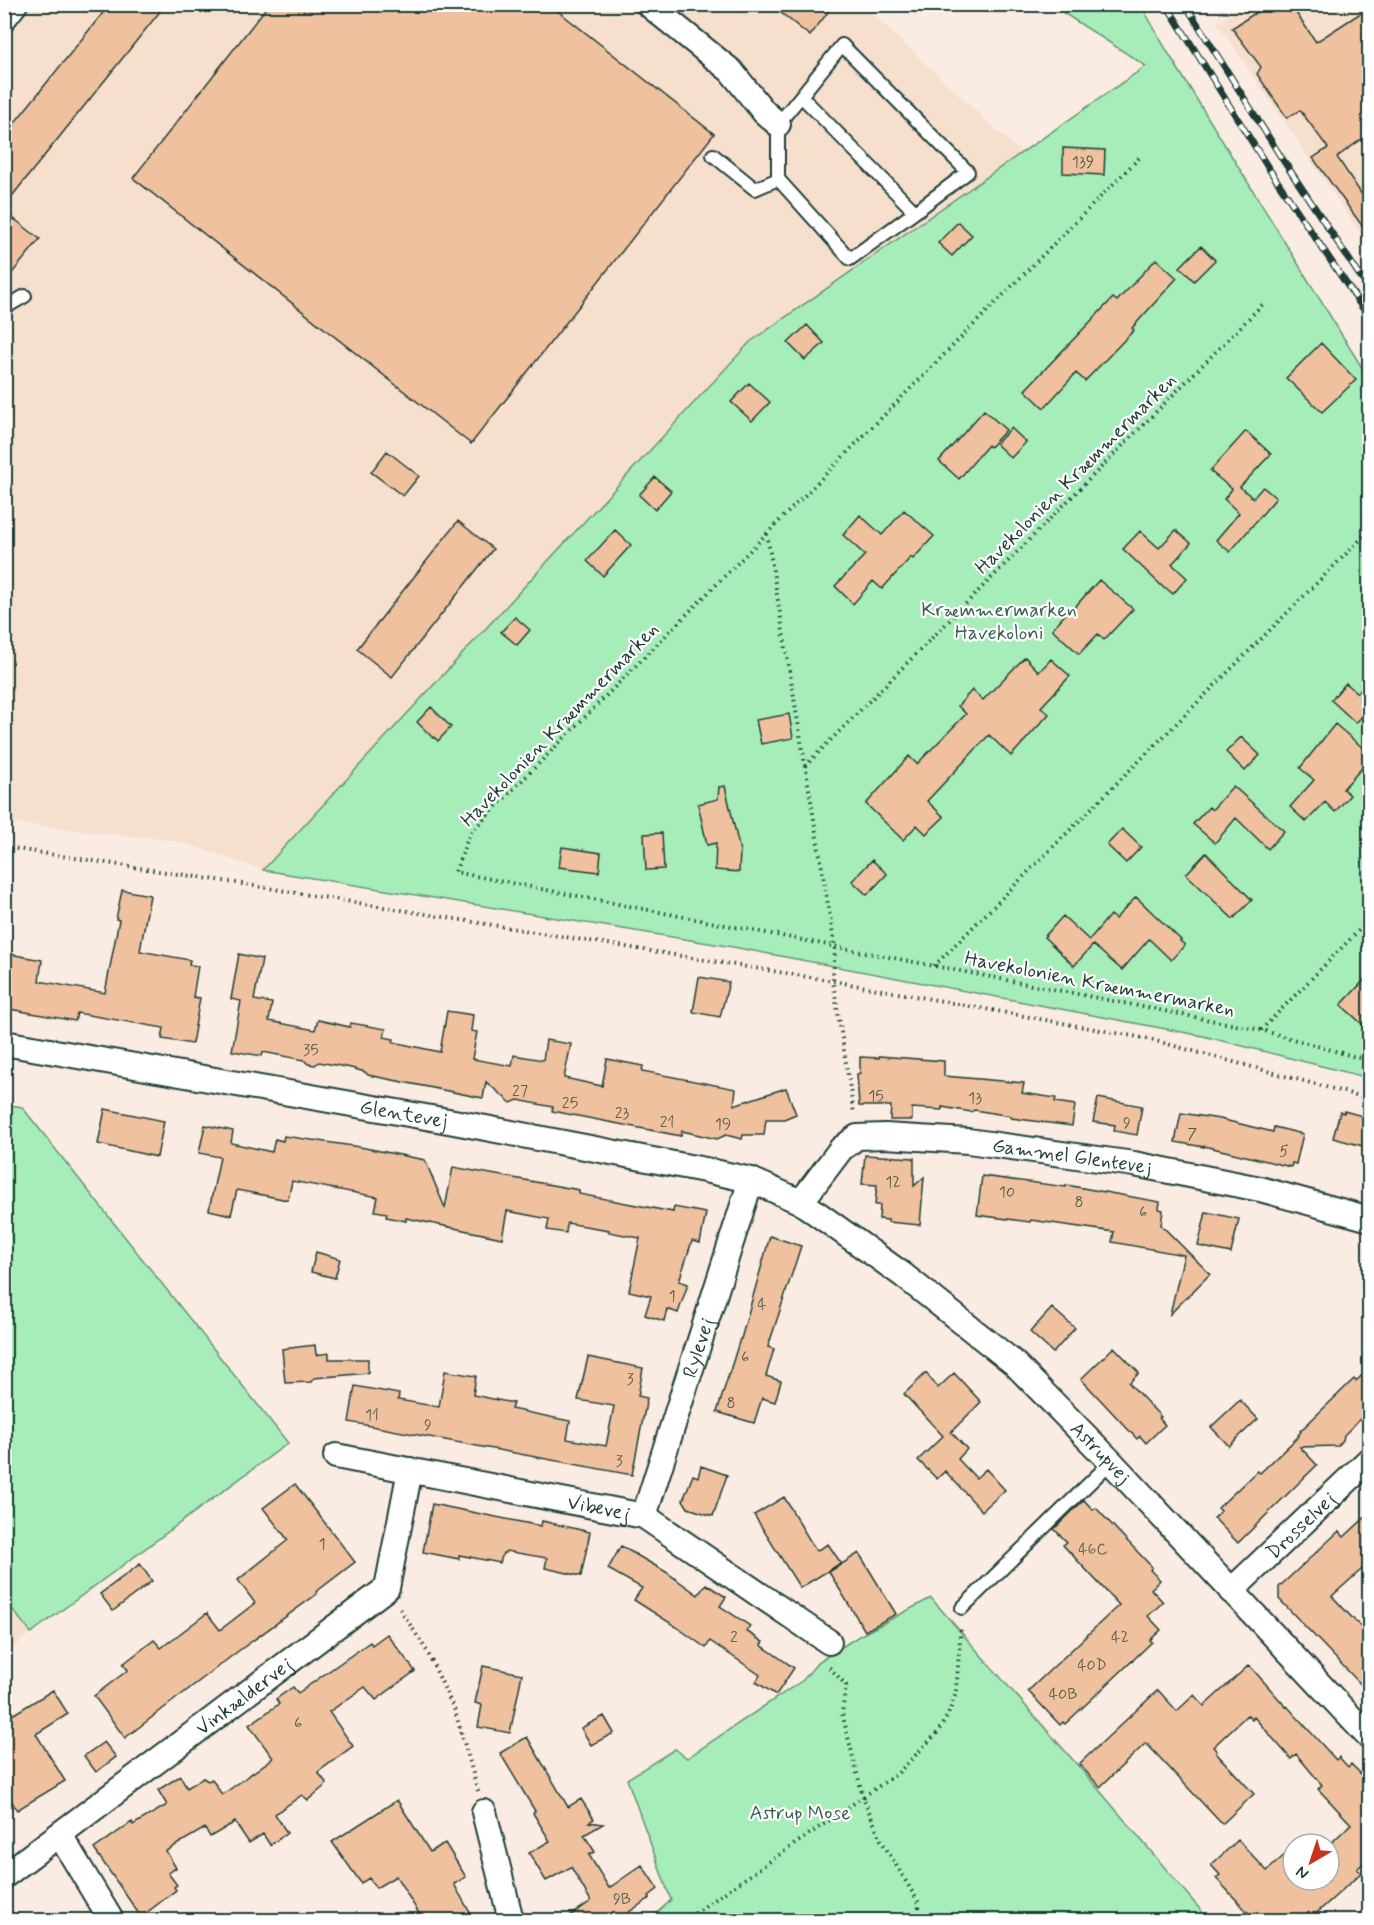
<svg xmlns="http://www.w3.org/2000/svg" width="1374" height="1925" font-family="Mynerve,sans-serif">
  <rect width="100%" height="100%" fill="#faece2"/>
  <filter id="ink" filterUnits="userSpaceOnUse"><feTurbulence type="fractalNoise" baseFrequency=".0167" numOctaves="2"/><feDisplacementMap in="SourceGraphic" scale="12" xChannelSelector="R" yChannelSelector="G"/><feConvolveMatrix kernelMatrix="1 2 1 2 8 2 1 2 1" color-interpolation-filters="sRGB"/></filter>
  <g filter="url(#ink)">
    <!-- built -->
    <path fill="#f7dfce" d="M5,5H863L1021,153L750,342L263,870L178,841L5,822Z
      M1244,5H1369V246L1217,23Z
      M5,1600L31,1633L5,1654H4Z"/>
    <!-- green -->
    <path fill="#a7edb9" stroke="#639576" stroke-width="1.5" d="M1051,5H1141L1167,51L1369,379V1078L1203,1036L733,947L263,870L750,342L1146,66Z
      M5,1104L22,1107L288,1443L31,1633L5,1600Z
      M931,1598L1094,1784L1209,1920H649L671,1900L627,1779L675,1749L687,1758L803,1680L818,1662L859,1636Z"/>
    <!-- building -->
    <path fill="#f0c19f" stroke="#1f3d34" stroke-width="1.5" d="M110,4H166L4,206V136Z
      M269,4H549L714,134L471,444L133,178Z
      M770,4H834L810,36Z
      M1269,4H1290L1316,42L1370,7V133L1337,157L1370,207V223L1363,227L1313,158L1328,148L1300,110L1287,118L1257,74L1261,67L1232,28Z
      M1063,148L1105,150L1104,175L1063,173Z
      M4,211L40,239L4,283Z
      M958,222L972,235L952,256L938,243Z
      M1201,246L1215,260L1194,281L1180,267Z
      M1156,259L1177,278L1132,328L1134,330L1085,381L1076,373L1044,408L1025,390L1113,298L1117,301Z
      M807,325L824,343L805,360L788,343Z
      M1321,343L1356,380L1322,412L1286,378Z
      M749,383L770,402L752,421L731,402Z
      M984,410L1006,430L990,447L988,445L959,479L939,461Z
      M1011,428L1026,442L1011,458L996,444Z
      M1246,431L1271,454L1240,487L1253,498L1263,487L1276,498L1230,552L1216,540L1239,513L1224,499L1232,489L1210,471Z
      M387,451L419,476L403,496L371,472Z
      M655,477L671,491L655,510L639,495Z
      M904,510L934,536L913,559L911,557L882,589L873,581L853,604L835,586L865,555L843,535L860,515L882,535Z
      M458,521L493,549L392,677L357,649Z
      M615,530L631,545L603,576L587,561Z
      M1176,530L1191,543L1172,564L1187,578L1173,594L1166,588L1165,589L1123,549L1140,531L1159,548Z
      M1099,580L1133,609L1104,640L1098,634L1079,654L1052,629L1071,608L1073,609Z
      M515,617L530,630L517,645L501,632Z
      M1025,657L1039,672L1051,659L1070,676L1041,707L1049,714L1011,756L989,735L927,801L944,817L926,834L917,825L903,840L866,804L909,756L917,764L966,714L958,706L972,690L983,700Z
      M1370,680V707L1356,723L1331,700L1346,683L1357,693Z
      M431,707L451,727L438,741L434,737L433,738L417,722Z
      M789,714L793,738L761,744L756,720Z
      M1335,724L1370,754V759L1343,789L1350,795L1335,812L1325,802L1306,822L1290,807L1314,780L1300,768Z
      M1241,737L1260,755L1245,771L1226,752Z
      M725,786L740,851L739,872L715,870L716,843L707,845L698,804L718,799L719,787Z
      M1233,786L1284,831L1268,849L1236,818L1215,843L1193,824L1209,807L1212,810Z
      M1122,829L1141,847L1126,863L1107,845Z
      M662,833L664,869L646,870L644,834Z
      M562,847L601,853L599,872L559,867Z
      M1206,853L1252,900L1233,919L1186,874Z
      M872,860L887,874L867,895L852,881Z
      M122,890L150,895L140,951L190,960L189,965L198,966L193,997L200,998L192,1044L162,1039L164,1028L77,1013L75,1021L4,1008V953L42,960L39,981L105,993L119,920L116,919Z
      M1136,897L1181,940L1180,941L1185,945L1171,960L1149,939L1122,970L1093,945L1074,966L1044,937L1063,916L1089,940L1110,915L1115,919Z
      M239,954L262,959L254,1000L272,1003L269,1021L315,1030L318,1020L350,1027L351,1023L386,1029L384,1037L394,1039L393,1042L440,1052L447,1011L473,1015L471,1031L477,1032L472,1059L512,1066L514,1055L543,1060L546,1040L571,1044L564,1078L602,1086L607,1059L643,1066L642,1071L736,1089L734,1105L786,1088L796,1114L784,1119H766L764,1135H743L742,1139L726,1135L717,1139L682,1131L681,1136L552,1111L553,1107L518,1100L511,1103L486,1082L483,1098L368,1075L365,1072L351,1068L319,1062L315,1065L308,1064L304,1060L263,1052L262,1056L232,1051L241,1001L231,999Z
      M1370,974V1031L1341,1005Z
      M699,977L729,982L720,1017L693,1012Z
      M879,1056L944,1061V1076L1024,1083L1022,1093L1056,1098L1055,1102L1075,1105L1072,1126L1011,1118V1116L974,1110L971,1112L942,1107V1110L912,1108V1120H890L891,1106H859L857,1074L860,1073V1057L879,1058Z
      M1098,1098L1142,1106L1137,1135L1114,1131L1115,1125L1093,1122Z
      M105,1109L164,1121L157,1157L98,1144Z
      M1344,1111L1370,1118V1148L1333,1138L1340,1112L1344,1113Z
      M1181,1113L1220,1119L1273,1132L1274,1127L1303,1134L1296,1164L1292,1163L1291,1167L1204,1146V1147L1175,1142Z
      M205,1125L233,1131L231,1143L272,1152L275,1139L283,1141L284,1136L360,1147L425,1160L445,1208L453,1167L579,1190V1194L673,1212L674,1207L706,1213L700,1243L692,1241L679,1281L688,1284L678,1313L667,1309L664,1321L645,1315L651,1296L629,1291L640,1238L609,1232V1230L567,1223L566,1233L547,1230L549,1219L507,1211L502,1238L406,1218V1221L386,1217L387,1213L375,1211L378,1197L292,1181L288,1200L237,1190L231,1215L209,1210L220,1157L199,1153Z
      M865,1155L914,1158V1186L924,1177L920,1225L888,1222V1220L879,1219L880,1205H875L877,1185L862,1184Z
      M982,1176L1066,1187V1185L1160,1202L1159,1209L1163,1210L1161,1225L1210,1274L1170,1314L1184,1255L1112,1242L1114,1232L1031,1220L1030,1222L977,1215Z
      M1206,1212L1239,1219L1231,1253L1198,1246Z
      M770,1236L801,1246L768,1347L774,1349L766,1376L781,1381L775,1402L762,1398L754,1423L717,1412L740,1339H741Z
      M316,1252L340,1259L335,1278L311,1272Z
      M1052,1308L1075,1328L1053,1353L1030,1332Z
      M315,1345L316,1355L329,1353V1359H368V1373L314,1378L311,1382L285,1383L282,1349Z
      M1114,1347L1139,1373L1129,1383L1161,1417L1159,1418L1165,1425L1146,1443L1140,1436L1137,1439L1081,1379Z
      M588,1357L643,1368L638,1396L647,1398L632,1475L349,1422L355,1386L399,1394L398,1400L439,1407L445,1371L476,1376L473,1395L513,1403L511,1409L570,1421L567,1439L606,1446L614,1406L578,1400Z
      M1370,1368V1417L1363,1416L1344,1435L1343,1440L1338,1446L1300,1447L1317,1465L1238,1543L1214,1518L1221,1511L1218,1508L1257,1471L1260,1473L1299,1436L1298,1435L1301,1432L1300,1431L1354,1379L1356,1381Z
      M926,1373L938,1388L954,1373L981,1402L951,1432L967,1449L958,1459L976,1478L986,1469L1005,1490L982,1511L945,1471L937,1479L918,1460L943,1436L904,1394Z
      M1240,1400L1258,1419L1229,1446L1211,1427Z
      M701,1466L727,1475L713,1516L688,1508L683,1500L693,1475L698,1477Z
      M295,1484L355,1562L316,1592L317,1594L237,1652L125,1738L94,1696L128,1670L123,1664L154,1640L161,1648L207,1613L220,1630L255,1603L238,1580L288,1540L263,1508Z
      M784,1497L816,1551L828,1544L841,1563L800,1588L754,1515Z
      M1084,1500L1093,1510L1096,1508L1152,1567L1150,1570L1160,1580L1151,1589L1163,1602L1148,1616L1161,1630L1150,1640L1152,1642L1113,1679L1065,1724L1063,1722L1060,1725L1028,1691L1119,1605L1063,1545L1067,1542L1054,1529Z
      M432,1504L541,1526L542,1521L590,1532L581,1576L545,1568L547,1558L506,1551L505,1553H503L500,1563L459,1555V1559L423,1552Z
      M1370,1513V1562L1332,1596L1370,1637V1694L1279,1599V1587L1339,1531L1344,1537Z
      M621,1546L666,1572L698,1595L706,1584L726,1597L720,1606L750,1626L746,1631L763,1642L761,1645L794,1668L776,1695L756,1682L760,1675L710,1641L706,1648L675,1626L634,1600L642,1588L608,1569Z
      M859,1553L896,1614L865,1631L829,1572Z
      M140,1564L152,1581L113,1611L100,1594Z
      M387,1634L415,1671L376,1700L365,1687L329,1712L353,1746L318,1772L327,1784L308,1800L302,1795L275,1814L287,1833L270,1845L263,1834L249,1843L235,1822L210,1837L205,1828L166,1851L176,1868L168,1873L177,1885L174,1887L176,1890L141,1917L94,1849L132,1822L133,1825L167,1805L158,1790L180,1776L187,1788L203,1778L208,1781L212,1779L222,1795L273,1758L249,1725L279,1704L276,1699L293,1687L298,1693L370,1642L372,1645Z
      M1249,1665L1286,1707L1287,1706L1336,1760L1339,1757L1348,1767L1351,1764L1370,1783V1857L1357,1869L1361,1873L1309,1920H1255L1216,1878L1220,1875L1211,1865L1238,1840L1267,1871L1290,1850L1293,1854V1880H1329V1845L1351,1824L1318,1789L1322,1785L1296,1754L1291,1759L1254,1717L1252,1720L1247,1715L1213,1747L1217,1751L1216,1753L1254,1794L1222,1824L1146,1743L1100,1787L1079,1764L1158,1690L1177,1711L1194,1695L1204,1706Z
      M483,1666L522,1674L510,1733L478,1727L482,1705L475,1703Z
      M53,1690L68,1714L36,1734L65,1781L17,1810L4,1789V1720Z
      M604,1716L614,1733L591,1745L581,1728Z
      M527,1737L568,1807L581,1799L594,1819L589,1822L603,1824L584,1835L595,1852L589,1855L609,1888L642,1865L658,1889L649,1896L650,1898L617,1920H564L591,1901L571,1867L546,1881L529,1853L550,1841L533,1813L535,1811L500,1753Z
      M104,1742L116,1757L96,1772L84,1756Z
      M397,1800L430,1852L445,1843L466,1877L454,1884L474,1920H423L396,1876L376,1888L369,1878L361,1883L332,1842Z"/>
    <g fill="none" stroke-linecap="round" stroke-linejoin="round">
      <!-- service casing -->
      <g stroke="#1f3d34" stroke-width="16">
        <path id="service" d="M801,96L842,45L968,172L915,212L801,96L778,124V179L850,259L915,212
          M713,155L755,189L778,179
          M4,308L25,296
          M962,1608L1111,1462"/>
      </g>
      <!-- minor casing -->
      <g stroke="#1f3d34" stroke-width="28">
        <g id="minor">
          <path d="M648,4L731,71L764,112L778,124"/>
          <path d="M4,18L15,4"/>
          <path id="s1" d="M4,1043L454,1122L705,1170L751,1180L801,1202L903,1275L1014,1363L1111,1462L1370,1738"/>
          <path id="s2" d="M801,1202L841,1149L857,1137L885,1136L968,1141L1134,1164L1260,1189L1370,1219"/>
          <path id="s3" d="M336,1456L644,1516L829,1642"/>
          <path id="s4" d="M644,1516L751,1180"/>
          <path id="s5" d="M1231,1591L1370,1459"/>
          <path d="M484,1812L511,1920"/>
          <path d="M60,1835L111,1920"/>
          <path id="s6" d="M4,1876L387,1588L410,1470"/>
        </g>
      </g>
      <!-- path -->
      <path stroke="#1f3d34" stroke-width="4" stroke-dasharray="1.5 4.5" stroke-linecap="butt" d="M1139,158L470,833L455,872L1261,1030L1370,1061
        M767,534L835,947L833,981L854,1114
        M805,766L1264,303
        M4,847L249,885L833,981L1149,1039L1370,1099
        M934,966L1370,530
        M1261,1030L1370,919
        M400,1609L427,1651L455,1711L478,1791
        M685,1920L863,1797L842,1713L846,1685L827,1665
        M919,1920V1903L881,1840L863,1797L898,1773L937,1733L948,1715L956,1693L961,1626"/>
      <!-- service -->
      <use href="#service" stroke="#fff" stroke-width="12"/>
      <!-- minor -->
      <use href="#minor" stroke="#fff" stroke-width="24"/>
      <!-- rail casing -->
      <g stroke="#1f3d34" stroke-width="7">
        <path id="rail" d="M1166,4L1267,166L1370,319
          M1185,4L1281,157L1370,291"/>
      </g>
      <!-- rail -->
      <use href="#rail" stroke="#fff" stroke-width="4.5" stroke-dasharray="14" stroke-linecap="butt"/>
    </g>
  </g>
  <g text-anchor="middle" stroke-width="4.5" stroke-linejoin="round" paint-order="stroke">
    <!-- number labels -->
    <g font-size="16" fill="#535e4f">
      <text x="1083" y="167">139</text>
      <text x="311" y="1055">35</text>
      <text x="520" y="1096">27</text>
      <text x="876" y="1101">15</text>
      <text x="975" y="1103">13</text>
      <text x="570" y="1108">25</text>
      <text x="622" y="1118">23</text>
      <text x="667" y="1127">21</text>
      <text x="1127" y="1128">9</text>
      <text x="723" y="1129">19</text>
      <text x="1192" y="1139">7</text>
      <text x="1284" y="1156">5</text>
      <text x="893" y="1187">12</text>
      <text x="1007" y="1197">10</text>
      <text x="1079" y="1207">8</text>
      <text x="1143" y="1217">6</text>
      <text x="672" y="1301">1</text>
      <text x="762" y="1309">4</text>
      <text x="745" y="1362">6</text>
      <text x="630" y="1384">3</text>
      <text x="731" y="1408">8</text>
      <text x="372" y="1420">11</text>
      <text x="428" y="1430">9</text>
      <text x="619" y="1466">3</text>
      <text x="322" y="1549">1</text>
      <text x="1093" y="1554">46C</text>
      <text x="734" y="1642">2</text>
      <text x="1120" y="1642">42</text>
      <text x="1092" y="1670">40D</text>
      <text x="1063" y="1699">40B</text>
      <text x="298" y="1728">6</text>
      <text x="622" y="1904">9B</text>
    </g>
    <!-- street labels -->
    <g font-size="20" fill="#1f3d34" stroke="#fff">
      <text transform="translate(1075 473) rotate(-45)" y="7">Havekolonien Kræmmermarken</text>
      <text transform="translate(559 724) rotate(-46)" y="7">Havekolonien Kræmmermarken</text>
      <text transform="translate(1100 983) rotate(11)" y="7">Havekolonien Kræmmermarken</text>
      <text dy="7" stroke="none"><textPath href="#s1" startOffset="406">Glentevej</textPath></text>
      <text dy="7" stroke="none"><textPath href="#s2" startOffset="303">Gammel Glentevej</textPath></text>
      <text dy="7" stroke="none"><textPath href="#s4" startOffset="177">Rylevej</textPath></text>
      <text dy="7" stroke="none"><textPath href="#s1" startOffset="1206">Astrupvej</textPath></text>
      <text dy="7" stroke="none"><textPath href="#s3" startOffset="268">Vibevej</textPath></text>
      <text dy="7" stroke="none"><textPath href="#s5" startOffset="96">Drosselvej</textPath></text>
      <text dy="7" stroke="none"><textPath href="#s6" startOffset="300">Vinkældervej</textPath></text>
    </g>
    <!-- park labels -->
    <g font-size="20" fill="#3a604f" stroke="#fff">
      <text x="999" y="616">Kræmmermarken<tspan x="999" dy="23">Havekoloni</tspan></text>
      <text x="800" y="1819">Astrup Mose</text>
    </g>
  </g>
  <!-- margin -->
  <rect width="1374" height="1925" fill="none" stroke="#fff" stroke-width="24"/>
  <rect x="12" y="12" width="1350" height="1901" fill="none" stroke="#1f3d34" stroke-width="2" filter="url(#ink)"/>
  <!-- north arrow -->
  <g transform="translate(1311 1862) rotate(219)"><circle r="28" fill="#ffffff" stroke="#a5b1ae" stroke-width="1.5"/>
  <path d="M0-4.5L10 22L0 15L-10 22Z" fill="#c8321e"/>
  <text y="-9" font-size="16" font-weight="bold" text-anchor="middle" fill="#1f3d34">N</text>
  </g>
</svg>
